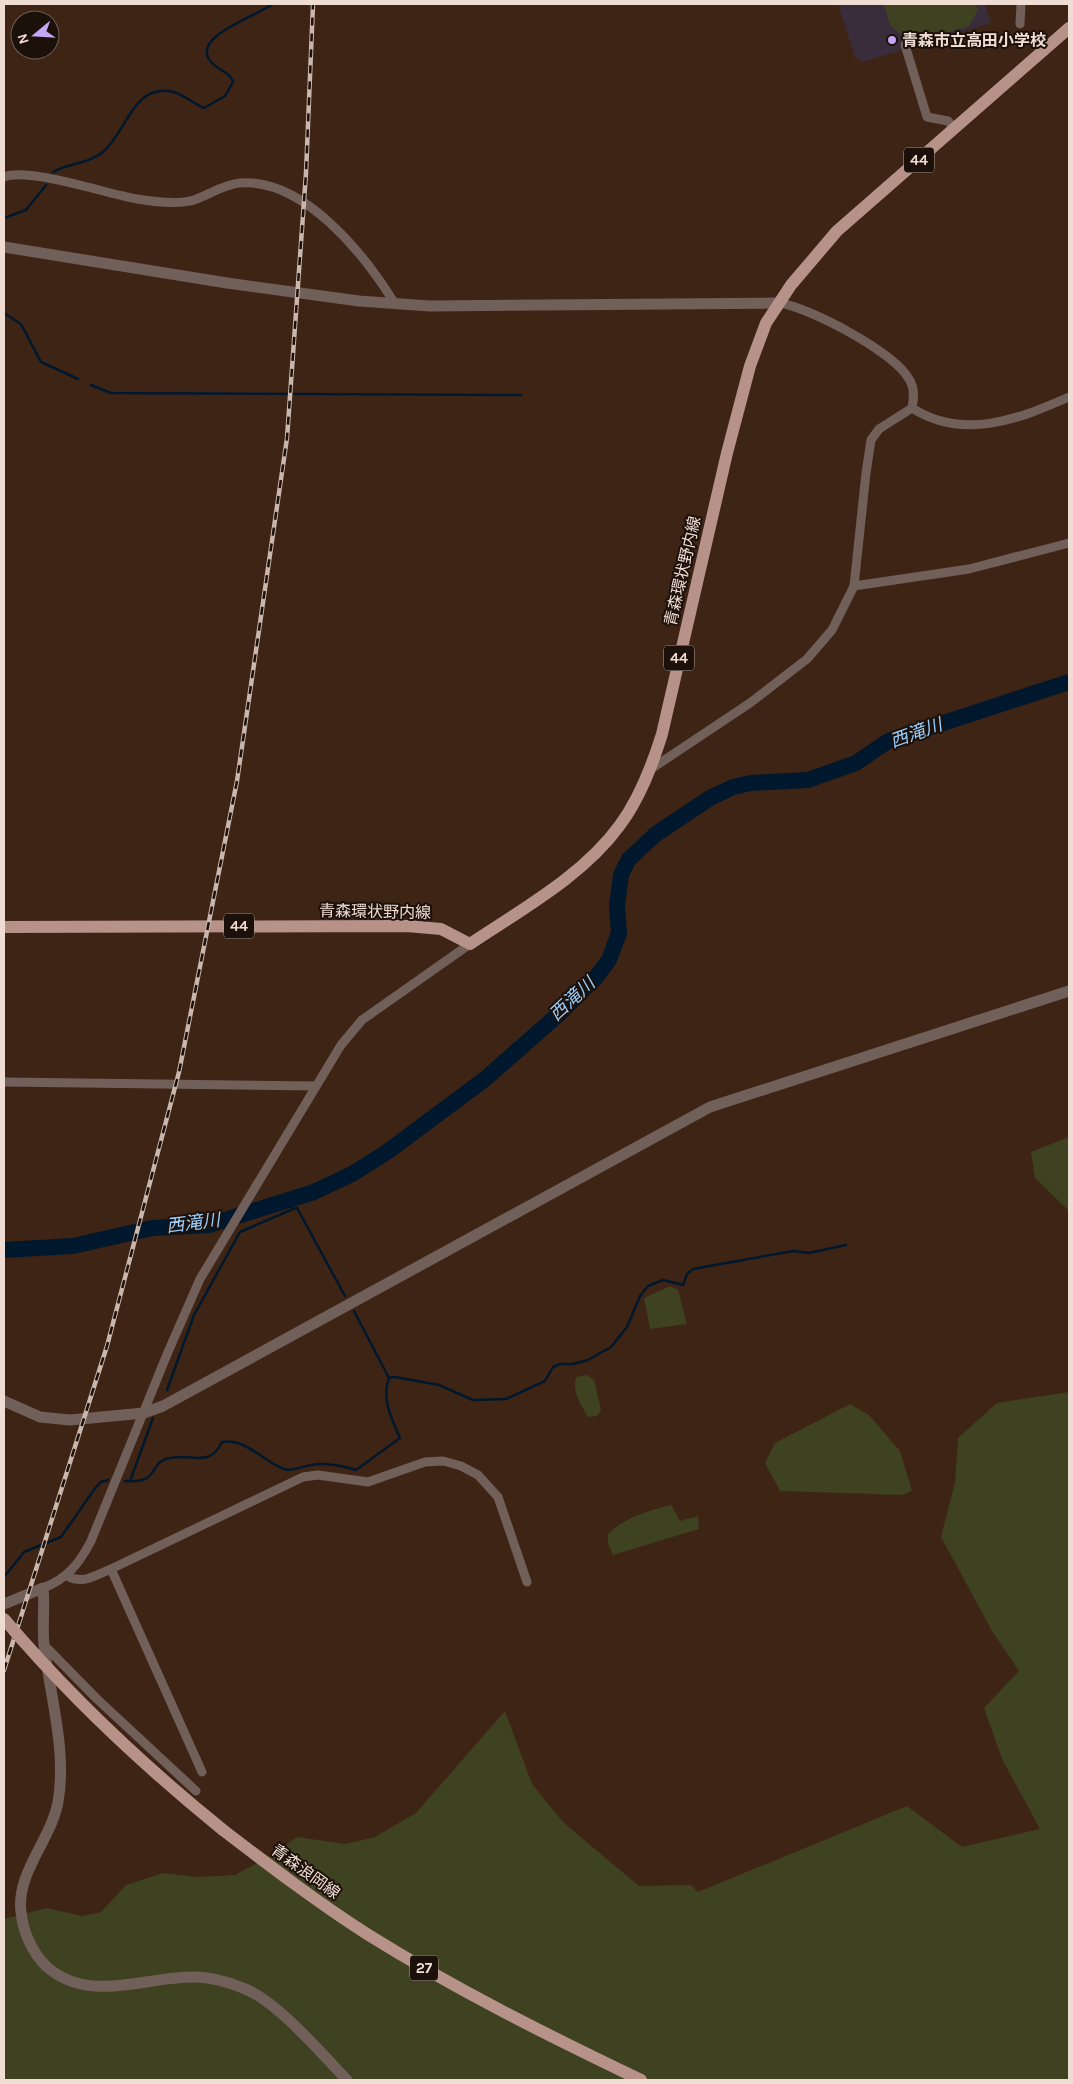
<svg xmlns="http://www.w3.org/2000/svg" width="1073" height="2084" font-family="Karla,'Noto Sans JP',sans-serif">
  <rect width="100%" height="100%" fill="#3e2414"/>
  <!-- education -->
  <path fill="#3a2d3b" d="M838,4H985L991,23L862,62L855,57Z"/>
  <!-- green -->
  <path fill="#3e4220" d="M884,4H976L978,10L969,26L912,44L890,25Z
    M1069,1137V1211L1035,1178L1031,1152Z
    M670,1286L678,1290L687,1324L650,1329L644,1298Z
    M587,1375L594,1380L601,1410L597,1416L588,1417C580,1403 572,1392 576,1377Z
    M1069,1392V2080H4V1919L47,1908L82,1916L101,1912L126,1885L163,1873L198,1877L235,1875L267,1858L297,1837L345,1844L375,1837L416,1813L505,1711L532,1784L564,1823L639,1886L691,1885L698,1892L907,1806L962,1847L1040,1829L1002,1759L984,1708L1019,1671L992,1631L941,1537L955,1483L958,1438L997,1403Z
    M850,1404L869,1415L900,1451L912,1491L902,1495L780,1491L765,1463L775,1443Z
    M671,1505L680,1521L698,1516L699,1529L613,1555L608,1543V1534C626,1517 647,1511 671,1505Z"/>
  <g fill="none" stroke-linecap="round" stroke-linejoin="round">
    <!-- stream -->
    <path stroke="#00182d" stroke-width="2.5" d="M53,172C69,163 88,164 103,152C127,132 133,82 174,92C184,95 194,104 204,108L225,96L233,82C230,71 215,70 209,59C194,36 258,15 273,4
      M4,218L26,210L46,185
      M4,313L21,324L41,362L78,379
      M91,385L111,393L521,395
      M293,1209L297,1208L345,1296
      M354,1311L389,1378
      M167,1390L194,1315L240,1232L293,1209L289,1200
      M125,1481C161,1483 148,1465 166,1459C188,1451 209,1470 222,1442C246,1438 264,1462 284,1469C292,1472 303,1466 311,1465C327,1462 341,1465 356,1470L400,1438C392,1419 381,1399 389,1378L395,1377L439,1385L473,1400L506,1399L545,1381L553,1367L560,1364H573L588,1360L611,1347L627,1327L640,1296L648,1286L663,1280L683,1285L687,1274L693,1269L793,1251L809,1253L846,1245
      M130,1481L153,1418
      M4,1577L24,1552L61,1537L96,1487L101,1482L108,1480"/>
    <!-- river -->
    <path stroke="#00182d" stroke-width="16" d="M4,1250L73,1246L152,1228L209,1225L314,1192L352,1174L387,1152L485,1079L560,1013L596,977L609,960L619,933L617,905L621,875L629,859L656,834L710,798L733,787L751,783L808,780L856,763L888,741L1069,682"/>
    <!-- minor -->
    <path stroke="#715f5a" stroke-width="9" d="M1020,24L1021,4
      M905,45L927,117L948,121L954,128
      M4,177C29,167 107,194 137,199C155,202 177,205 194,200C209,195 224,184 240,183C304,178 365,255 395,304
      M779,303C809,307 894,352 909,379C915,388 914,398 912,408
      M912,408C963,441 1019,419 1069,397
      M854,586L969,569L1069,543
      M651,769L750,703L807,659L832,630L854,586L866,473L871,440L879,429L912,408
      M4,1082L316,1086
      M111,1569L202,1772
      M67,1576C82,1585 96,1575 111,1569L303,1477L318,1475L368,1482L425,1462L443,1461L461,1466L478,1475L498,1497L527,1582
      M43,1588C67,1579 79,1564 91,1541L168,1352L200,1279L341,1045L362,1020L470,944
      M44,1645L96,1698L196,1791"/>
    <!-- tertiary -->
    <path stroke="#715f5a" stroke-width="11" d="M4,247L227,283L359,301L430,306L779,303
      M4,1401L40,1417L70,1420L144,1413L163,1406L710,1107L1069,991
      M4,1604L43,1588C45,1607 42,1626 44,1645C50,1696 67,1751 58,1802C51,1840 16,1873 21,1912C23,1932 32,1952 46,1966C89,2005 145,1976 195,1977C212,1977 228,1982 243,1988C276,2000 322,2054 347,2080"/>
    <!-- primary -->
    <path stroke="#b69288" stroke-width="12" d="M4,927L407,926L441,929L470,944C522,909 583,876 620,825C640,798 652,766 662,734L727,453L750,366L766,323L791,285L837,231L1069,28
      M223,1830C270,1866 317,1902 367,1934C455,1989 547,2035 641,2080"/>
    <!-- rail casing -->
    <g stroke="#cab6ab" stroke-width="4.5">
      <path id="rail" d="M4,1670L107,1346L179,1072L237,781L287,438L306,173L313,4"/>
    </g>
    <!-- rail -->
    <use href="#rail" stroke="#1c100a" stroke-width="2.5" stroke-dasharray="8" stroke-linecap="butt"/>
    <!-- primary-bridge -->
    <path stroke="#b69288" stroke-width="12" d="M4,1619C70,1697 144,1766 223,1830"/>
  </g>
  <!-- markers -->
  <circle fill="#c3a7f2" stroke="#1c100a" stroke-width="2" cx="892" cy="40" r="5"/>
  <g text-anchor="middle" stroke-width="4" stroke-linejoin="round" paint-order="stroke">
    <!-- shield labels -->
    <g fill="#1c100a" stroke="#b0a097" stroke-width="1">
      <rect x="904" y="147.5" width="30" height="25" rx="4"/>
      <rect x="664" y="645.5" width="30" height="25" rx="4"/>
      <rect x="224" y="913.5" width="30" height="25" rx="4"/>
      <rect x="410" y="1955.5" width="28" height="25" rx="4"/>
    </g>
    <g font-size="15" font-weight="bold" fill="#efddd3">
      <text x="919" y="165">44</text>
      <text x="679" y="663">44</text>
      <text x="239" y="931">44</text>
      <text x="424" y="1973">27</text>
    </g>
    <!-- poi labels -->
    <g font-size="16" font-weight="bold" fill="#efddd3" stroke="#1c100a" text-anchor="start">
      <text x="902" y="46">青森市立高田小学校</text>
    </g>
    <!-- street labels -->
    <g font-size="16" fill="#efddd3" stroke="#1c100a">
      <text transform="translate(682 571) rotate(-77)" y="6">青森環状野内線</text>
      <text transform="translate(375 911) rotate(1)" y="6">青森環状野内線</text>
      <text transform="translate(306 1871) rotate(36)" y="6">青森浪岡線</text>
    </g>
    <!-- water labels -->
    <g font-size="18" font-style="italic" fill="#99cdfa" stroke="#1c100a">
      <text transform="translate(916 733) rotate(-20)" y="6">西滝川</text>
      <text transform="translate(572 999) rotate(-43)" y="6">西滝川</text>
      <text transform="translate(193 1223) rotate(-7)" y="6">西滝川</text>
    </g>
  </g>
  <!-- border -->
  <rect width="1073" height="2084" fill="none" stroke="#efddd3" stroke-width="10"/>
  <!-- north arrow -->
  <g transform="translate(35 35) rotate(252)"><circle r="24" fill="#1c100a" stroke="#70625a"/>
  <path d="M0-4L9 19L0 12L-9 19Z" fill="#c3a7f2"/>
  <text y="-8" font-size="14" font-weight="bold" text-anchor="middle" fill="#efddd3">N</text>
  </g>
</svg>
